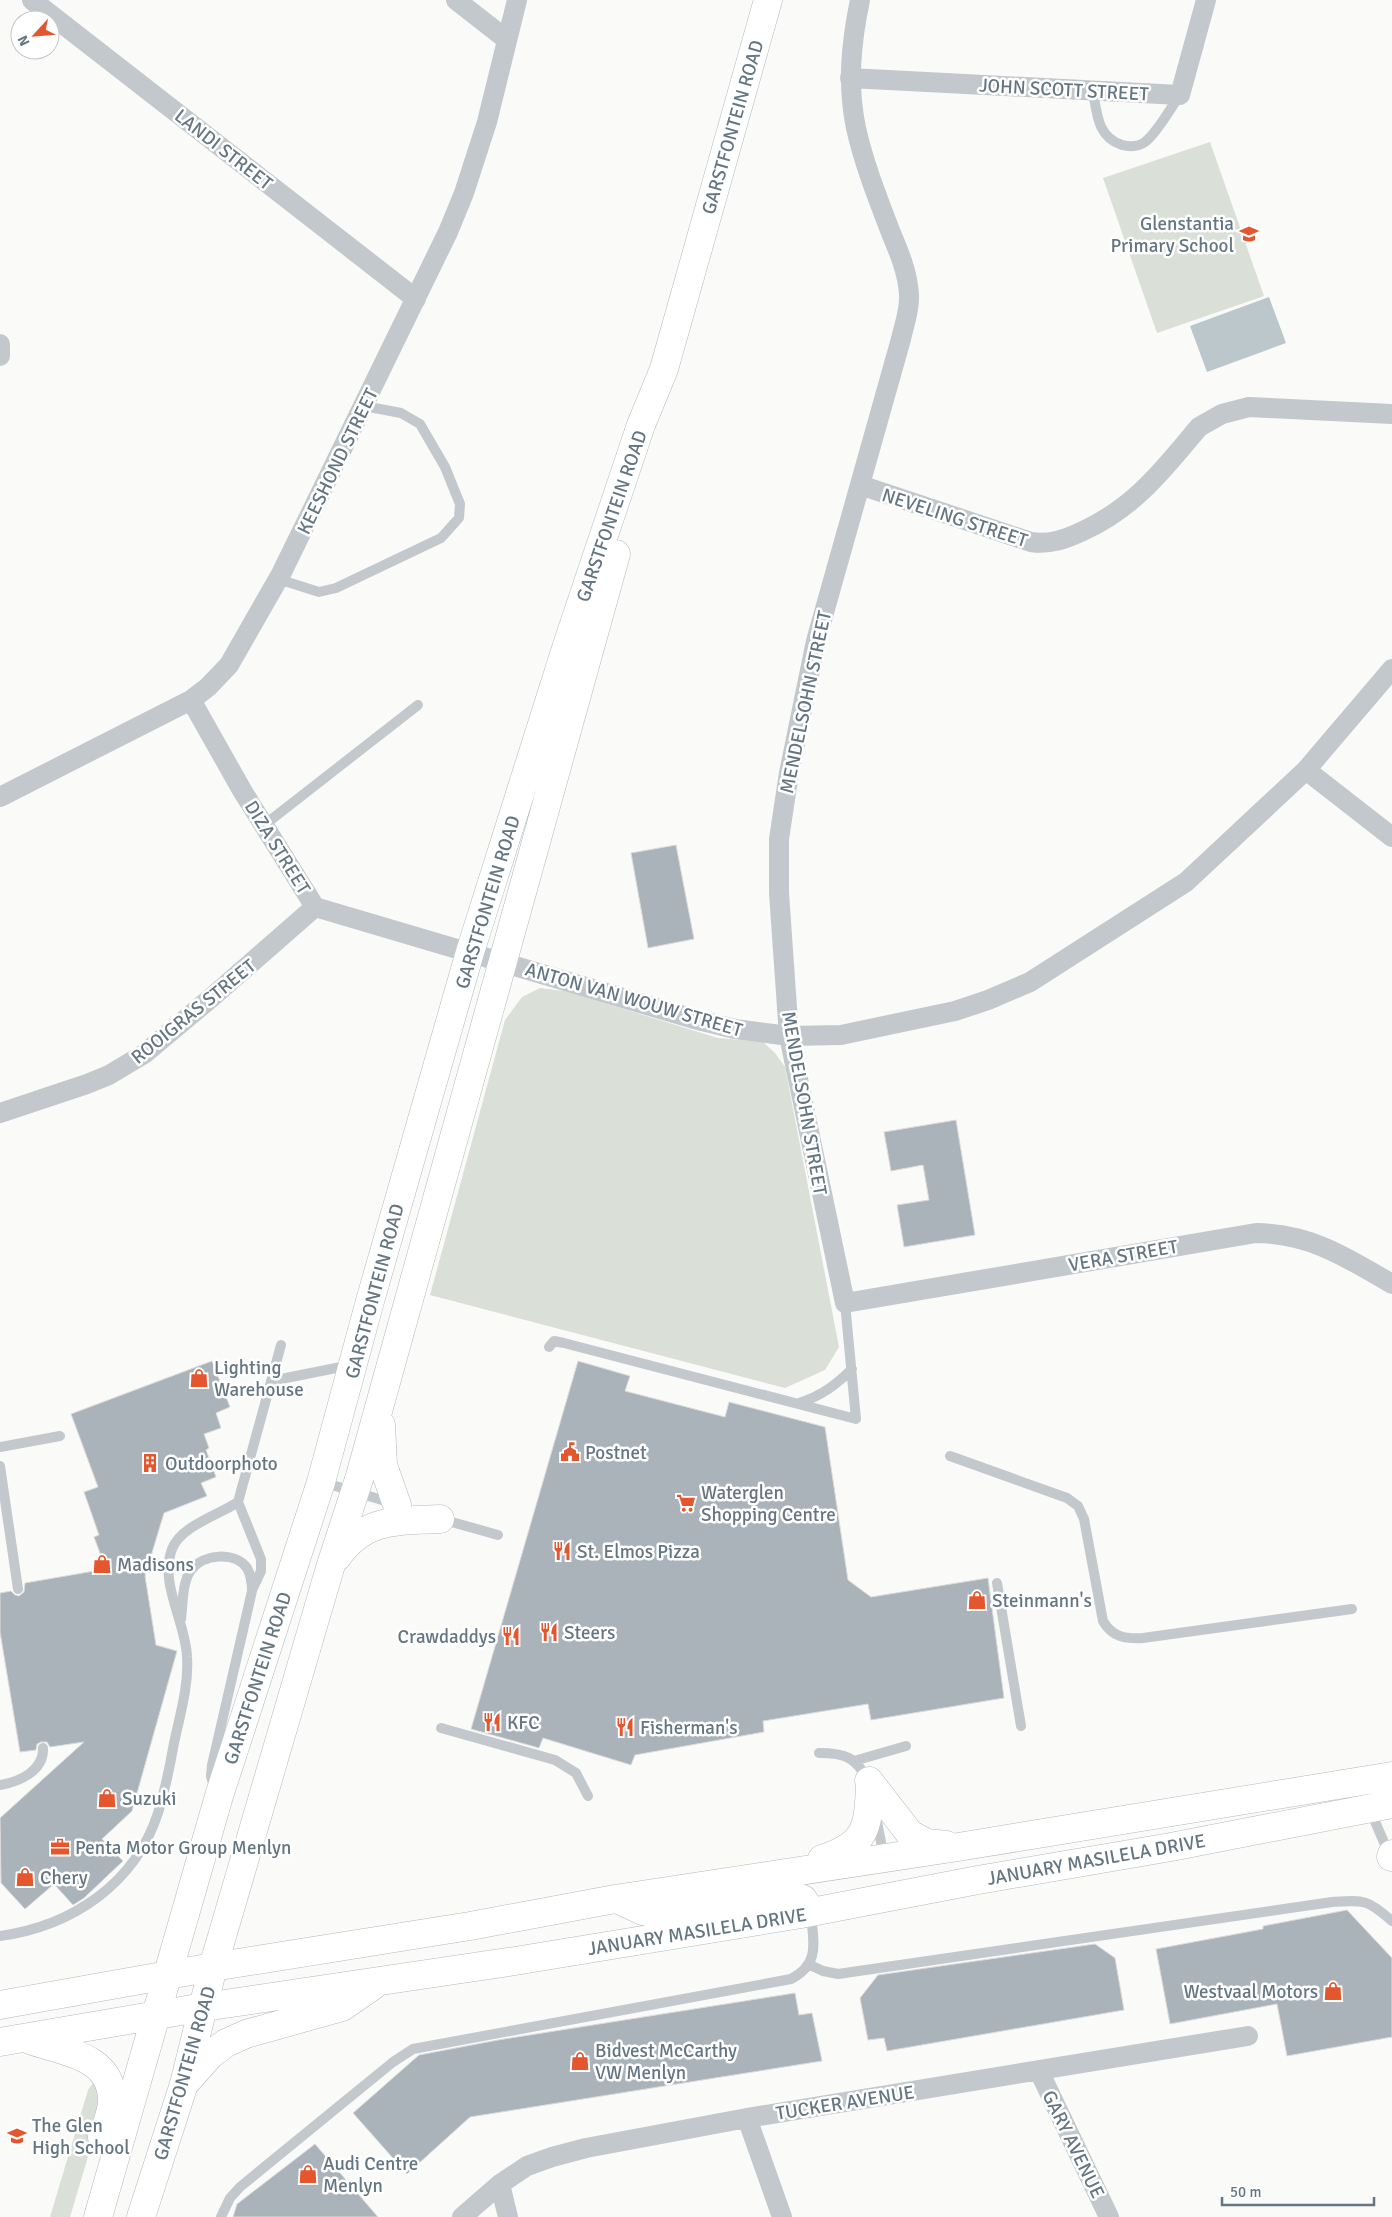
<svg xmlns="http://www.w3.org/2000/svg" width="1392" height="2217" font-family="Signika,sans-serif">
  <rect width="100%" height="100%" fill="#fafaf8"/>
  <!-- green -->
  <path fill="#dadfd7" d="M1210,142L1264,296L1157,333L1103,178Z
    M540,988L565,991L718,1038L763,1042L775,1053L785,1067L839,1347L825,1370L785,1388L430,1295L505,1020L522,997Z
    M96,2079L106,2096L70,2217H50L88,2090Z"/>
  <!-- water -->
  <path fill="#bbc7cb" d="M1269,297L1286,343L1207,372L1190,326Z"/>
  <!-- building -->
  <path fill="#aab3b9" stroke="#dcdcda" d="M676,845L694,939L648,948L631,853Z
    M956,1120L975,1235L904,1247L897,1205L929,1200L923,1165L891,1171L884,1132Z
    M212,1361L230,1407L216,1413L221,1428L204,1434L209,1448L206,1450L216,1477L201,1483L207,1496L164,1513L145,1576L156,1645L177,1651L132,1811L102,1839L123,1861L84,1898L73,1905L54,1884L25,1909L1,1883L0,1818L84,1742L50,1747L47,1742H41L37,1744L36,1750L20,1752L0,1632V1593L11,1591L15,1595L19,1596L24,1592L25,1583L106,1569L94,1537L99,1535L84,1492L98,1487L71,1414Z
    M578,1361L630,1376L625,1391L725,1417L729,1402L825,1427L848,1580L871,1597L988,1578L1004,1698L871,1720L868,1704L763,1721L764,1732L635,1755L631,1765L543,1738L539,1748L471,1729Z
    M1347,1910L1392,1958V2037L1287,2056L1277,2004L1170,2024L1156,1949L1263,1929V1926Z
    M1095,1944L1115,1958L1124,2010L887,2051L884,2038L868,2040L860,1998L878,1975Z
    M795,1993L799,2015L812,2013L822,2061L470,2117L407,2174L353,2113L419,2055L498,2040Z
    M315,2144L378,2217H233L237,2204Z"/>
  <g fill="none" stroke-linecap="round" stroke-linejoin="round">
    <!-- secondary casing -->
    <g stroke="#b3babf" stroke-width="29">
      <path id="secondary" d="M381,1425L383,1465L397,1505
        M337,1557C365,1518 396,1521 440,1519
        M869,1781L910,1834L927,1843L946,1845
        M1391,1857L1392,1854
        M822,1859C866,1845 868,1829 870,1787
        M617,1899L643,1911L661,1913L795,1896L803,1899L811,1912
        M0,2005L213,1967L470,1926L615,1899L958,1847L1392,1776
        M30,2040C63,2052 114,2055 112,2103C111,2115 106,2126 102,2137
        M0,2042L204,2007L515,1961L801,1914L978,1880L1171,1847L1392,1804
        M186,2082L210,2055L226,2043L246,2034L342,2007L374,1985
        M98,2217L219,1796L321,1482L370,1301L470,952L568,642L641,425L664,369L768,0
        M141,2217L184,2084L213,1967L330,1568L360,1476L616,554"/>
    </g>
    <!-- service -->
    <path stroke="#c3c8cc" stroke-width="10" d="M1093,91C1097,113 1097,137 1122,145C1130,147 1138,147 1145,142C1157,133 1170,109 1180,95
      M278,579L319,592L336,588L441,538L459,518L460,504L445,467L420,424L401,413L364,406
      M263,826L418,705
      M549,1347L554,1341L564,1343L856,1419L845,1303
      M271,1381L351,1365
      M799,1403C821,1396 836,1385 852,1369
      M0,1447L60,1436
      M950,1456L1067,1498L1078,1506L1084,1519L1103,1621C1112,1637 1125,1639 1143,1638L1352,1609
      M0,1466L18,1589
      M322,1482L392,1503
      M441,1519L498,1535
      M997,1583L1021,1726
      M252,1590L261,1571V1559L238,1502L281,1345
      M181,1619C183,1604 182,1582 191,1570C203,1554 235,1551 247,1568C251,1575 252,1584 252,1591L212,1765L211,1776L214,1787
      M441,1728L555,1760L576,1773L588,1796
      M819,1753C846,1753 855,1757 869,1781
      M854,1761L906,1746
      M0,1785C19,1782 44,1771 43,1748
      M1370,1810L1389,1854
      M876,1817L884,1857
      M0,1936C72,1926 135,1884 158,1813C165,1790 170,1766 174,1743C180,1715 189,1685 187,1657C186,1622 159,1584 172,1549C181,1526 217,1516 238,1502
      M810,1965L823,1971L838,1974L1332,1902C1364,1900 1367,1899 1392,1921
      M221,2217L230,2198L240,2187L393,2062L413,2049L791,1979C821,1963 813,1942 811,1913"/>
    <!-- minor -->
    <path stroke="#c3c8cc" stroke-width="20" d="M32,0L416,299
      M456,0L506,39
      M860,0C851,43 847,85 856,128C864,164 878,199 891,233C899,252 908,273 909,295C910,310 904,325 901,339L816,641L789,773L779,839V893L789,1036L845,1303L1256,1233C1311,1234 1346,1257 1392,1284
      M850,78L1180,95L1206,0
      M0,344V356
      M860,485L1031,542C1050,545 1066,539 1083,531C1135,507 1163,470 1199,427L1222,414L1249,407L1392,414
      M191,700L243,792L315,907L694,1019L735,1029L789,1036L841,1035L955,1011L988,1000L1030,982L1186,882L1306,770L1392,669
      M1306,770L1392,837
      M0,797L191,700L208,687L229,665L281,574L448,232L464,193L487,122L517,0
      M0,1113L87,1084L109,1075L144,1054L211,998L315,907
      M1039,2071L1109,2217
      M747,2118L782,2217
      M500,2184L508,2217
      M462,2217L500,2184L527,2166L552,2157L586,2148L747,2118L1248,2036"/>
    <!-- secondary -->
    <use href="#secondary" stroke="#fff" stroke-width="28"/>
  </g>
  <!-- icons -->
  <defs>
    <g id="school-bare" transform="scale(1.5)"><path d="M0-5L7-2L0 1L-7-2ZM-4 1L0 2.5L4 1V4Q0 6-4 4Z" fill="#e4572e" stroke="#fff" stroke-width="2.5" paint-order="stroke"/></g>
    <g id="shop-bare" transform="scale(1.5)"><path d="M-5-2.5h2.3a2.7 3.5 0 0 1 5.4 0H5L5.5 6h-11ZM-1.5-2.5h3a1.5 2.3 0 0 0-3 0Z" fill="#e4572e" stroke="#fff" stroke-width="2.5" paint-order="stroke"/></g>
    <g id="civic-bare" transform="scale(1.5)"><path d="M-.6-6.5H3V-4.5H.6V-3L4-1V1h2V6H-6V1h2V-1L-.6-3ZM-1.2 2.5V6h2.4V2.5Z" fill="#e4572e" stroke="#fff" stroke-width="2.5" paint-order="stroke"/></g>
    <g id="building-bare" transform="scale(1.5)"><path d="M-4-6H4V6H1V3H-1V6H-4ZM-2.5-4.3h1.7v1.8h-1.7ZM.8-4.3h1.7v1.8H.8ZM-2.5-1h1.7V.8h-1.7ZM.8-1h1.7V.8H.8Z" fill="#e4572e" stroke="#fff" stroke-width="2.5" paint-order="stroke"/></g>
    <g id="supermarket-bare" transform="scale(1.5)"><path d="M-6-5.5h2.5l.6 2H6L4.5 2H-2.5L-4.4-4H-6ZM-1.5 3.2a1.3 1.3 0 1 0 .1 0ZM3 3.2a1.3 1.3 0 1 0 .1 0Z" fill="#e4572e" stroke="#fff" stroke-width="2.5" paint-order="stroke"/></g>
    <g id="restaurant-bare" transform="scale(1.5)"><path d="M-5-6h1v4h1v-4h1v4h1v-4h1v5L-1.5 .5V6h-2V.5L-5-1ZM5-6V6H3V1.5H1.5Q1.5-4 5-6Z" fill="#e4572e" stroke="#fff" stroke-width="2.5" paint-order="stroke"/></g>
    <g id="office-bare" transform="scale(1.5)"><path d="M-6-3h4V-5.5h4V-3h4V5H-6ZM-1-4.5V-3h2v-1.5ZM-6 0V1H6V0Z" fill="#e4572e" stroke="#fff" stroke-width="2.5" paint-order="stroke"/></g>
  </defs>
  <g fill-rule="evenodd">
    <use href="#school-bare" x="1249" y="234"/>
    <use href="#shop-bare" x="199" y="1378"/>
    <use href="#civic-bare" x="570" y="1452"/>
    <use href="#building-bare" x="150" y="1463"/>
    <use href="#supermarket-bare" x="686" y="1503"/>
    <use href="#restaurant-bare" x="562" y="1551"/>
    <use href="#shop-bare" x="102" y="1564"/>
    <use href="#shop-bare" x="977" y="1600"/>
    <use href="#restaurant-bare" x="549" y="1632"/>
    <use href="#restaurant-bare" x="511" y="1636"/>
    <use href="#restaurant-bare" x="492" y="1722"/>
    <use href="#restaurant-bare" x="625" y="1727"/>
    <use href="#shop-bare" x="107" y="1798"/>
    <use href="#office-bare" x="60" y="1847"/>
    <use href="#shop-bare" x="25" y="1877"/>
    <use href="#shop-bare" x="1333" y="1991"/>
    <use href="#shop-bare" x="580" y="2061"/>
    <use href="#school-bare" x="17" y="2136"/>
    <use href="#shop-bare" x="308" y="2174"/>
  </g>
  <g text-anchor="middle" stroke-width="5" stroke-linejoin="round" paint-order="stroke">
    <!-- street labels -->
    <g font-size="19" fill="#657683" stroke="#fff">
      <text transform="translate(1064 89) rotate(3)" y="7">JOHN SCOTT STREET</text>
      <text transform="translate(732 127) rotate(-74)" y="7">GARSTFONTEIN ROAD</text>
      <text transform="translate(224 149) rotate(38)" y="7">LANDI STREET</text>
      <text transform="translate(337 461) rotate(-64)" y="7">KEESHOND STREET</text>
      <text transform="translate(611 516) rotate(-71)" y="7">GARSTFONTEIN ROAD</text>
      <text transform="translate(955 517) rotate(18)" y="7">NEVELING STREET</text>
      <text transform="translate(805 702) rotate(-78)" y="7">MENDELSOHN STREET</text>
      <text transform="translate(278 847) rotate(58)" y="7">DIZA STREET</text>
      <text transform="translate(487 902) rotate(-73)" y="7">GARSTFONTEIN ROAD</text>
      <text transform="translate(634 999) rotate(16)" y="7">ANTON VAN WOUW STREET</text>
      <text transform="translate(193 1011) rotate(-39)" y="7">ROOIGRAS STREET</text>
      <text transform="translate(805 1103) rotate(80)" y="7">MENDELSOHN STREET</text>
      <text transform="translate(1123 1255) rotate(-10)" y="7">VERA STREET</text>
      <text transform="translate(374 1291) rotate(-75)" y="7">GARSTFONTEIN ROAD</text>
      <text transform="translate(257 1678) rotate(-72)" y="7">GARSTFONTEIN ROAD</text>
      <text transform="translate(1096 1859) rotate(-10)" y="7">JANUARY MASILELA DRIVE</text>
      <text transform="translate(697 1931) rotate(-9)" y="7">JANUARY MASILELA DRIVE</text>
      <text transform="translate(184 2073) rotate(-74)" y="7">GARSTFONTEIN ROAD</text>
      <text transform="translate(845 2102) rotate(-9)" y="7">TUCKER AVENUE</text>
      <text transform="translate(1074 2144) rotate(64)" y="7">GARY AVENUE</text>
    </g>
    <!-- poi labels -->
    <g font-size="19" fill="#657683" stroke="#fff" text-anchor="start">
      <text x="1234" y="230" text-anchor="end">Glenstantia<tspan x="1234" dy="22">Primary School</tspan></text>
      <text x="214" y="1374">Lighting<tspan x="214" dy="22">Warehouse</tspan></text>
      <text x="585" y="1459">Postnet</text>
      <text x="165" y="1470">Outdoorphoto</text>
      <text x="701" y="1499">Waterglen<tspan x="701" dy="22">Shopping Centre</tspan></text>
      <text x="577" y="1558">St. Elmos Pizza</text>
      <text x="117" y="1571">Madisons</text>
      <text x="992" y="1607">Steinmann's</text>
      <text x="564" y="1639">Steers</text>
      <text x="496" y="1643" text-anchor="end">Crawdaddys</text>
      <text x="507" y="1729">KFC</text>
      <text x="640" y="1734">Fisherman's</text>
      <text x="122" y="1805">Suzuki</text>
      <text x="75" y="1854">Penta Motor Group Menlyn</text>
      <text x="40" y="1884">Chery</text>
      <text x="1318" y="1998" text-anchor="end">Westvaal Motors</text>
      <text x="595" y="2057">Bidvest McCarthy<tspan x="595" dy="22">VW Menlyn</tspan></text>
      <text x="32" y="2132">The Glen<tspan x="32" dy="22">High School</tspan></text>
      <text x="323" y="2170">Audi Centre<tspan x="323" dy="22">Menlyn</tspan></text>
    </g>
  </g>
  <!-- north arrow -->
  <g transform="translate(35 35) rotate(244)"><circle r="24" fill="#ffffff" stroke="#c1c8cd"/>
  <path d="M0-4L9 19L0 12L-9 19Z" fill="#e4572e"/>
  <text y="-8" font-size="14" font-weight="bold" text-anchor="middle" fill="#657683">N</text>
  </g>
  <!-- scale -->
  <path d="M1222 2197v8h152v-8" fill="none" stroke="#657683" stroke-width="2.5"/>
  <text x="1230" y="2197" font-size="15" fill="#657683" stroke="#ffffff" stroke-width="4" paint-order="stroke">50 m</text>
</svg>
